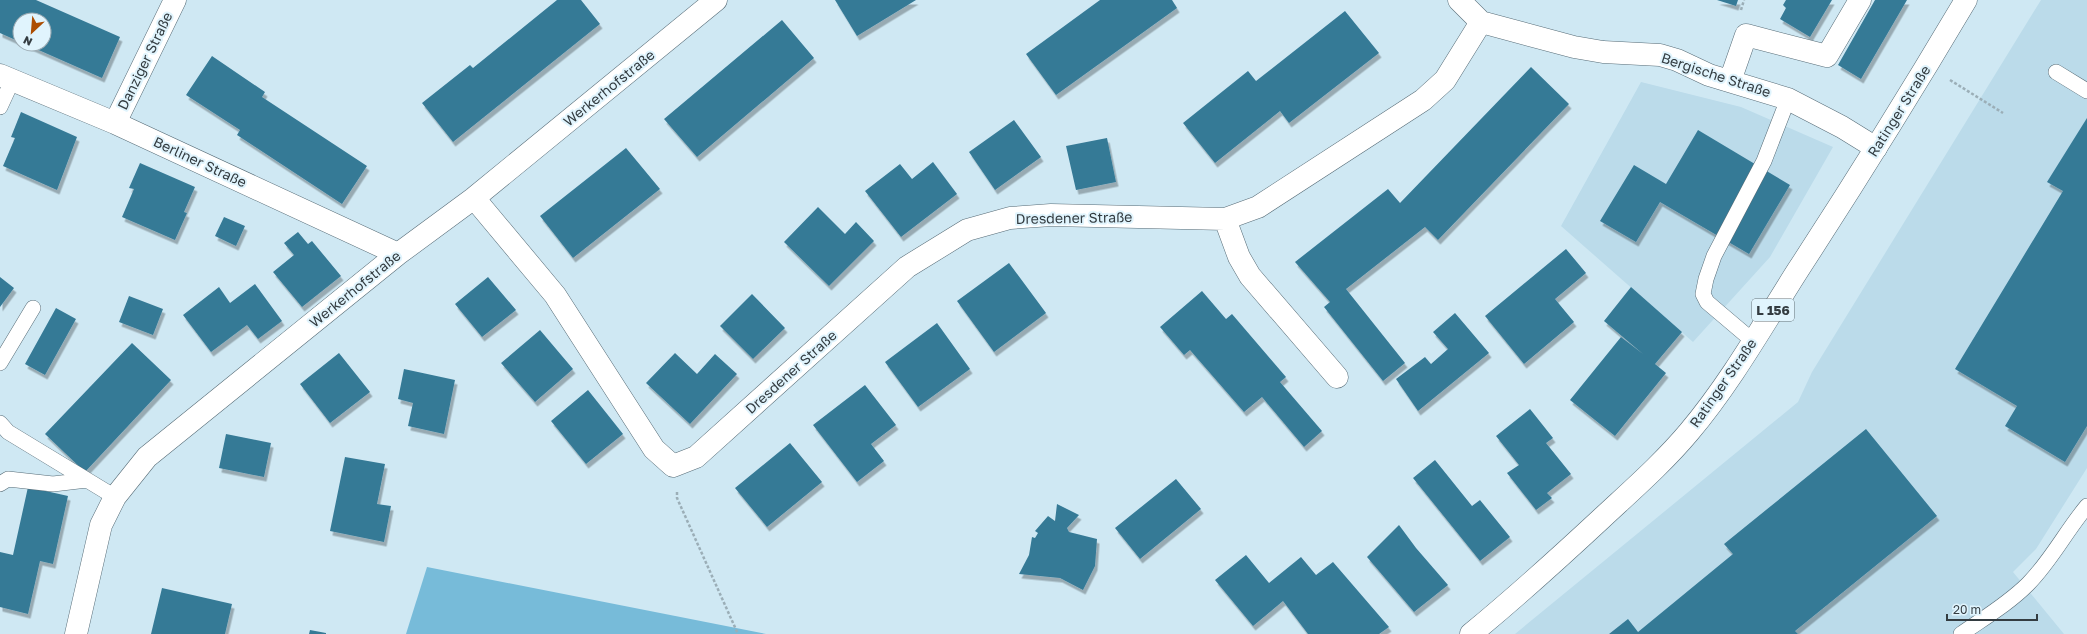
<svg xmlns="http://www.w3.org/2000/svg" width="2087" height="634" font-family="'Golos Text',sans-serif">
  <defs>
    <filter id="shadow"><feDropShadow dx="2.5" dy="4.5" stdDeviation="0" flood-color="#0004"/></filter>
  </defs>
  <rect width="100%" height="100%" fill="#cfe8f3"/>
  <!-- built -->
  <path fill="#bbdbea" d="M2041,0H2087V468L2036,549L2013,572L2064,634H1515L1798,402L1812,372Z
    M1641,82L1741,107L1833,147L1770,257L1693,342L1561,226Z"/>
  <!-- forest -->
  <path fill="#77bbd9" d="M427,567L766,634H406Z"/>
  <!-- building -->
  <path fill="#367a96" filter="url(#shadow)" d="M0,0H36L120,37L102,78L25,44H44V20H20V42L0,33Z
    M557,0H581L600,24L453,142L422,103L470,65L473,68Z
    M835,0H916L857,36Z
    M1100,0H1172L1177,8L1056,95L1026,54Z
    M1717,0H1738L1736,6Z
    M1786,0H1832L1810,37L1780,19L1786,8L1783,5Z
    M1875,0H1907L1861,79L1838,65Z
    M1345,11L1379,53L1289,123L1280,111L1215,163L1183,123L1248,71L1256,81Z
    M782,20L814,58L697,157L664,119Z
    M212,56L265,92L262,97L367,166L342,204L237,135L240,130L186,95Z
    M1531,67L1569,104L1438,240L1425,227L1346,289L1405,363L1383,381L1324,307L1330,302L1295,262L1388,189L1400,203Z
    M21,112L77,137L57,190L3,166L15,138L11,137Z
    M2087,118V426L2065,462L2005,426L2017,406L1955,369L2063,191L2047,182Z
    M1014,120L1041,157L995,190L969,152Z
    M1698,130L1790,185L1749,254L1660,202L1636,242L1600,221L1634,165L1666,184Z
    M1107,138L1116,182L1076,190L1066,146Z
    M626,148L660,189L573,258L540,216Z
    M933,162L957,194L901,237L865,191L900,164L912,179Z
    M140,163L195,187L184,212L187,213L175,240L122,217L134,189L129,188Z
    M818,207L845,234L856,222L874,241L829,286L784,242Z
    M224,217L245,226L236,246L215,236Z
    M298,232L308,244L312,241L341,276L302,307L273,272L294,255L284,243Z
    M1566,249L1586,273L1555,299L1574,322L1524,364L1485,316Z
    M1009,263L1046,313L994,352L957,301Z
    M0,277L14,288L0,307Z
    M488,277L516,310L482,337L455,304Z
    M255,284L282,321L258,339L247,325L211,352L183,315L219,287L230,303Z
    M1631,287L1682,332L1655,364L1666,373L1615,436L1570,400L1621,337L1643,354L1604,321Z
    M1202,291L1226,319L1232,314L1286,377L1280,382L1322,431L1304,447L1262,397L1244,412L1190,350L1184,355L1160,327Z
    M752,294L785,328L753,359L720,326Z
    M129,296L163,309L153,335L119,322Z
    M56,308L76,319L45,375L25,364Z
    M1455,313L1489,353L1418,411L1396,379L1425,357L1431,364L1448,349L1433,332Z
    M937,323L970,369L918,407L885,362Z
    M540,330L573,369L535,402L501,363Z
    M132,343L171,380L85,472L45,434Z
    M339,353L370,392L330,423L300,384Z
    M675,353L697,374L715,354L737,374L690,424L646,383Z
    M404,369L455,380L444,434L408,426L413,403L398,399Z
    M865,385L896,425L871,444L884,461L857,482L813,425Z
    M588,390L623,434L586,464L551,421Z
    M1530,409L1553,438L1546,443L1571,474L1547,493L1552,498L1536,510L1507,473L1519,465L1496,436Z
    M1866,429L1937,516L1795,631L1798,634H1609L1628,619L1638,632L1733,554L1724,544Z
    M226,434L271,443L264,477L219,468Z
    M790,443L822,482L767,527L735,488Z
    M345,457L385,464L377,504L391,506L384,542L330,531Z
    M1435,460L1472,506L1480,500L1510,537L1480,561L1413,478Z
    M1176,479L1201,509L1140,559L1115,528Z
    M28,487L68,496L53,564L40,561L28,614L0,607V552L13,555Z
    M1057,504L1079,515L1067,528L1069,532L1097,539L1095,566L1083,590L1060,578L1019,574L1029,555L1032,537L1035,538L1038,533L1035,531L1048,516L1055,521Z
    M1399,525L1416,548L1448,585L1414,612L1367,557Z
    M1246,555L1269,583L1301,557L1316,575L1333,562L1389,627L1379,634H1308L1283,601L1253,626L1215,580Z
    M162,588L232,604L225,634H151Z
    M310,630L326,633V634H309Z"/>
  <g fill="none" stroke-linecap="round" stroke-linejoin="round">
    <!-- lane casing -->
    <g stroke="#576c77" stroke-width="16">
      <path id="lane" d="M2056,72L2087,91
        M0,107L12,81
        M1753,341L1707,302L1703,294L1706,279L1714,256L1764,161L1788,99
        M0,363L33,308
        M0,423L8,432L115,497
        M0,484L8,479L53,484L87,480
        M1961,634C1984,618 2008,604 2028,584C2051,561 2066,531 2087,506"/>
    </g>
    <!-- street casing -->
    <g stroke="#576c77" stroke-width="23">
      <path id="street" d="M1459,0L1481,22L1574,47L1603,52L1660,55L1677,60L1709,75L1788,99L1842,127L1876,148
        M0,75L115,123L398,254
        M1730,81L1746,35L1827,56L1860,0
        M115,123L175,0
        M474,198L555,295L654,449L673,466L696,457L907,267L967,230L1010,218L1051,215L1225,219L1258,207L1423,100L1445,80L1481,22
        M1225,219L1239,257L1250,276L1337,377
        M76,634L101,525L115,497L147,457L398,254L474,198L716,0"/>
    </g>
    <!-- primary casing -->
    <g stroke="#576c77" stroke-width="23">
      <path id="primary" d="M1471,634C1516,597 1559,558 1602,518C1632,490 1663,463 1689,432C1731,382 1763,325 1798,270C1856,181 1912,91 1966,0"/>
    </g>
    <!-- path -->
    <path stroke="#9baeb7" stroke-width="2.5" stroke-dasharray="3 2" stroke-linecap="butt" d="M1741,10L1744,0
      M1950,80L2003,113
      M677,492V498L738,634"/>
    <!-- lane -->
    <use href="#lane" stroke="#fff" stroke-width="15"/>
    <!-- street -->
    <use href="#street" stroke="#fff" stroke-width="22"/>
    <!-- primary -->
    <use href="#primary" stroke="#fff" stroke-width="22"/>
  </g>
  <g text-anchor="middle" stroke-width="4" stroke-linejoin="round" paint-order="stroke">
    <!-- shield labels -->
    <rect fill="#e0f4fd" stroke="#677379" stroke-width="1" x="1752" y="299" width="42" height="22" rx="3"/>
    <g font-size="13" font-weight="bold" fill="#333c41">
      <text x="1773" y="315">L 156</text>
    </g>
    <!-- street labels -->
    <g font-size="14" fill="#333c41" stroke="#e0f4fd">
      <text transform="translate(145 61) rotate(-64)" y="5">Danziger Straße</text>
      <text transform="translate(1716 75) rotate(18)" y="5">Bergische Straße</text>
      <text transform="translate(609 88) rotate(-39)" y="5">Werkerhofstraße</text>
      <text transform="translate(1899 111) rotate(-58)" y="5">Ratinger Straße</text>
      <text transform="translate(200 162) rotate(25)" y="5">Berliner Straße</text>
      <text transform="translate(1074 218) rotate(-1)" y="5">Dresdener Straße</text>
      <text transform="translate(355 289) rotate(-39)" y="5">Werkerhofstraße</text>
      <text transform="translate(791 372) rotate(-42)" y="5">Dresdener Straße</text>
      <text transform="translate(1723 383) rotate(-55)" y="5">Ratinger Straße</text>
    </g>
  </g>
  <!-- north arrow -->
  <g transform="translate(32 32) rotate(206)"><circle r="19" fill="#e0f4fd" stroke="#9baab2"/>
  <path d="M0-3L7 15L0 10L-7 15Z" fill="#ac4d02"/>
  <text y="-6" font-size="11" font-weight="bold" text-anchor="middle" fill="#333c41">N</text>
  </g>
  <!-- scale -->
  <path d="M1947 614v6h90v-6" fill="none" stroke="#333c41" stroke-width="2"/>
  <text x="1953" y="614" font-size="12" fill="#333c41" stroke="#e0f4fd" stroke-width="3" paint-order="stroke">20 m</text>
</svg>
